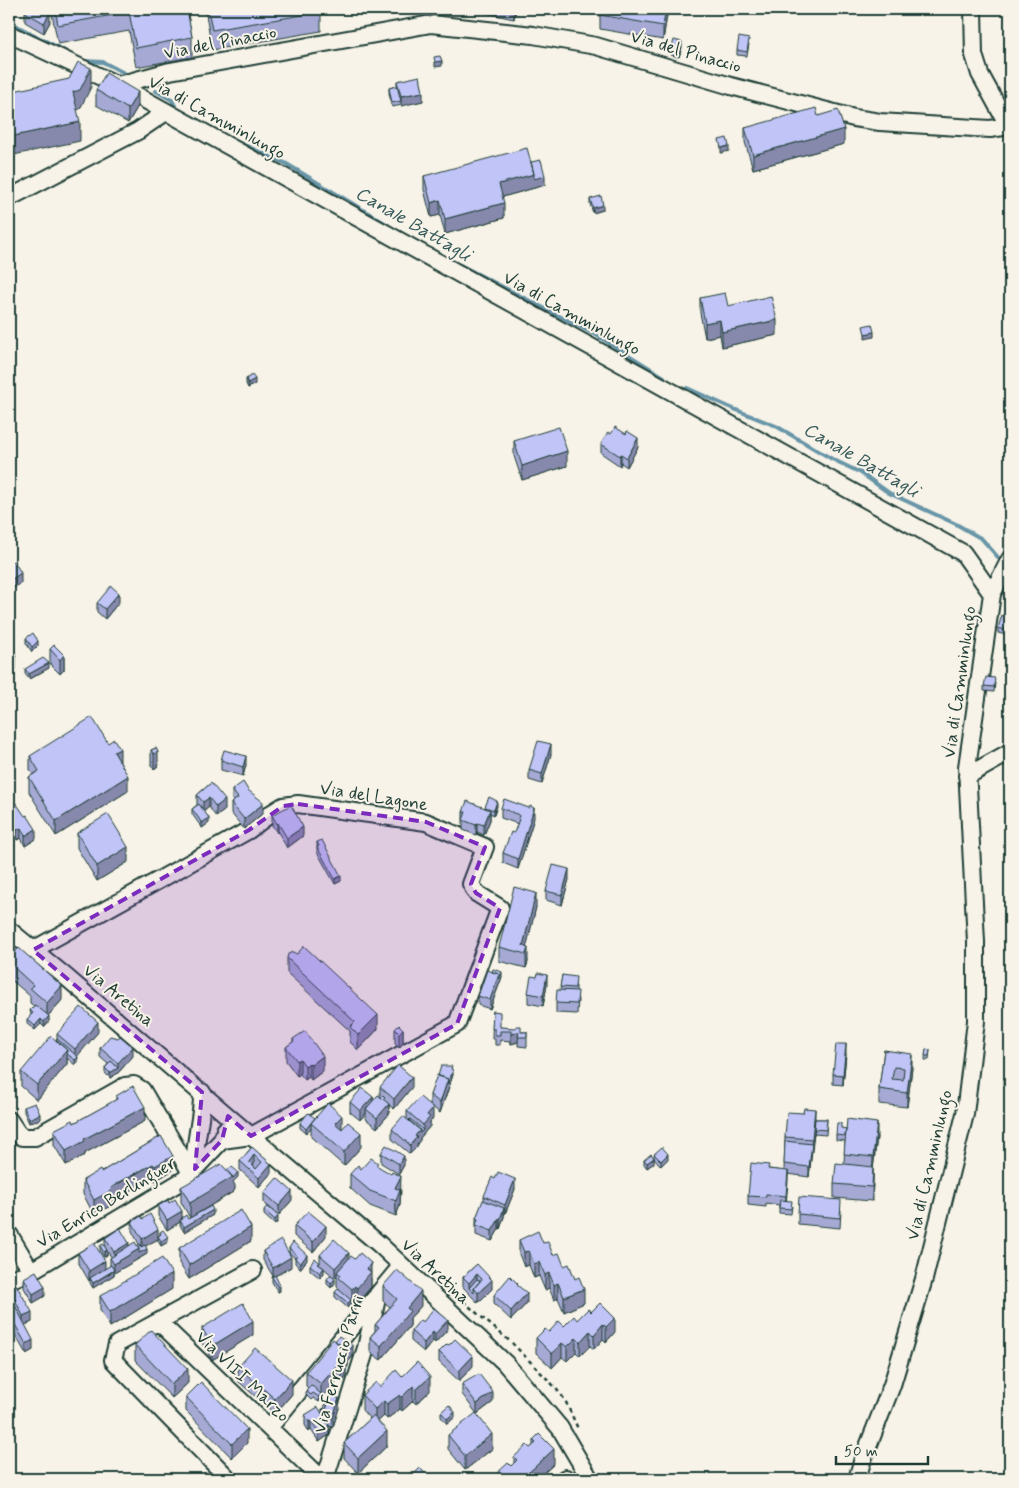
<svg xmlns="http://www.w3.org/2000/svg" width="1019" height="1488" font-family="Mynerve,sans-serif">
  <rect width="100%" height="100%" fill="#f7f3e8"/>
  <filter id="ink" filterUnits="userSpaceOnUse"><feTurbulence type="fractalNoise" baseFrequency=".02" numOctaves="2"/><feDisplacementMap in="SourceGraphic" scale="10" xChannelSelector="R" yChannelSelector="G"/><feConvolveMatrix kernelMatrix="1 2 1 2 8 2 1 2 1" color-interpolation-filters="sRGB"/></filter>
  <g filter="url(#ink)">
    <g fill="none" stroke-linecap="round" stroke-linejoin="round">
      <!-- stream -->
      <path stroke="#6795a8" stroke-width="4" d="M9,22L65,51
        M84,61L103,62L126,74
        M156,91L172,100L178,112
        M233,140L285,163L388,225
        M460,265L598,336L664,377
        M687,388L729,407L776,426L832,459L861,473L889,493L956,524L982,539L1003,563"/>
      <!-- minor casing -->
      <g stroke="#1f3d34" stroke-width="20">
        <path id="minor" d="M973,9L974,55L980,74L1010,129
          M9,34L118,85L170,71L431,24L533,35L596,46L731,86L854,118L880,122L990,129L1010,126
          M120,86L963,553L992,594
          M9,198L138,131L166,112L160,109
          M967,776L1010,752
          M9,930L66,977L251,1136L379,1244L505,1363L560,1428L590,1479
          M33,950L249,830L270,814L283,806L298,804L426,822L485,847L471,884L476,893L500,908L457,1024L251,1136L222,1140
          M9,1120L17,1132L22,1137H35L125,1086L134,1085L142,1090L191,1173
          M195,1169C193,1143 203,1118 202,1092
          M9,1234L31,1271
          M9,1280L31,1271L185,1179L222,1140L225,1130
          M159,1322L322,1479
          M269,1428L375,1298
          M226,1476L113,1360L117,1344L253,1270
          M325,1479L366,1348L378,1294L397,1271
          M564,1479L566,1478
          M857,1479L862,1462L892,1385L924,1279L965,1114L976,1021V942L967,767L992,594L1010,559"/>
      </g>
      <!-- path -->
      <path stroke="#1f3d34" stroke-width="2.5" stroke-dasharray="4 4" stroke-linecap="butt" d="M451,1291L512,1343L554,1386L565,1400L579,1431"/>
      <!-- minor -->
      <use href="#minor" stroke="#f7f3e8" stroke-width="16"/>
    </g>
    <!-- wall -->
    <path fill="#a5a9d4" stroke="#1f3d34" d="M51,9H187L192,37V57L136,67L129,31L58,44Z
      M205,9H321V31L212,50Z
      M371,9H376V14L371,13Z
      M409,9H433L431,17L409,12Z
      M466,9H516L514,19Z
      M601,9H668L663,40L600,29V15Z
      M25,12L50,22L44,33L25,22Z
      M749,44L747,56L737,55V50Z
      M682,47L679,57L671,55V50Z
      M397,81L423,101L392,107L389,93V88L397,86Z
      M96,90L138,106L128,123L96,105Z
      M818,116L844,144L753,169L745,142V128Z
      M531,162L545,185L502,197L504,218L445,234L440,215L431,217L424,190V176Z
      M590,199L603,210L593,213L590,204Z
      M700,298L728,306L777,335L722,347L720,335L705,338L700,313Z
      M246,379L255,384L248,388L246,384Z
      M514,441L567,466L522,480L514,456Z
      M601,444L638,447L627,467L621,463L620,466L601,453Z
      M119,602L105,619L97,612V603Z
      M1010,617V636L998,633V628Z
      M26,638L38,646L32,652L26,643Z
      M50,649L64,655V670L60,674L50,664Z
      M49,668L29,679L25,674V669Z
      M995,683L994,692L984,691V686Z
      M156,748L158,766L154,769L151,765V750Z
      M551,754L542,784L529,780V770Z
      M30,756L120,763L128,791L56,836L29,792V777L33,775L30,770Z
      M221,760L246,765L243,776L221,770Z
      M211,783L225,810L216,817L209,807L204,811L209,823L202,828L192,814V809L197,805V795Z
      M232,790H248L263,813L244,829L231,813V803L234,801L232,800Z
      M9,806L36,839L25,846L21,838L17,840L13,833L11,835L9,832Z
      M497,806L494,815L490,813V820L484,835L477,832L476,835L463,830V812L485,808V807Z
      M501,808L534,818L518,869L503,863V853L514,833L518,824L501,818Z
      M272,815L303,836L287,848L278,832L277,833L272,825Z
      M77,833L128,862L97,881L77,848Z
      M317,842L341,881L335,884L317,852Z
      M569,879L562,905L546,900V891Z
      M536,907L526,947L528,962L526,968L499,961V947Z
      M9,953L62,1000L48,1016L49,1021L44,1027L41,1024L35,1030L27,1024V1019L31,1015L30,1010L34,1006L30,1003V996L9,978Z
      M287,958L378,1029L358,1050L350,1042V1031L287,973Z
      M562,975L576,986V991L578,1000L577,1014L556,1013V1003L560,990Z
      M502,977L490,1009L478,1005V996Z
      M547,985L543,1006L528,1003V993Z
      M493,1011L500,1027L521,1032H527V1047L518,1046V1042L511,1044V1041L500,1040V1045H495V1039H492Z
      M395,1029H403V1043L399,1048L395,1044Z
      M98,1032L77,1056L78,1062L75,1065L67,1058V1064L37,1100L21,1086V1072L56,1040L57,1039V1034Z
      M293,1039L323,1071L311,1080L309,1077L305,1080L300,1074L297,1076L286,1061V1047L293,1042Z
      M100,1048L133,1056L118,1073L110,1078L105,1073V1068L108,1064L100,1057Z
      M926,1049L930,1050L929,1060H925Z
      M884,1050L912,1068L907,1107L879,1104V1089Z
      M846,1054L843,1085L833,1084V1074Z
      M452,1070L453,1075L440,1113L430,1105V1095L438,1076Z
      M380,1087H412L394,1109L389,1105V1114L377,1128L366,1119V1113L360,1120L350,1112V1102L373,1097V1102L380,1096Z
      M116,1096L145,1121L85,1153V1155L66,1165L54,1145V1130L74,1123L116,1100Z
      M24,1107L40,1119L29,1123L24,1112Z
      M407,1111L433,1118L430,1122V1126L420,1138V1140L417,1144V1147L410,1154L392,1139V1129L407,1119Z
      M315,1118L342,1129L361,1147L344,1166L311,1137V1128L306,1133L300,1128V1123Z
      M815,1119H827L826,1135L814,1134V1130L809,1177L788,1174L786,1201L792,1206L791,1214L779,1213V1205L766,1203V1207L748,1205V1196L769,1169L784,1171L785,1137Z
      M841,1128L877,1137L873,1169V1181L872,1201L834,1198V1184L844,1164L845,1141L836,1140V1135Z
      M161,1136L173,1170L155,1181L153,1178L118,1198L112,1201V1205L94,1215L83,1194V1180L101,1172Z
      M252,1147L271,1173L259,1187L240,1170V1161Z
      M381,1153L404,1165L399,1174L381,1163Z
      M654,1154L668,1159L661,1166L654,1158Z
      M644,1160L654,1163L647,1168L644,1164Z
      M378,1166L401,1190L400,1205L396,1216L370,1206L350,1188V1174L361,1169Z
      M226,1170L238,1177L233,1182L235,1189L233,1192L190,1218L181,1202V1187Z
      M515,1189L505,1214H504V1217L500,1229H499L492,1241L476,1235V1218L484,1200V1196Z
      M264,1193L292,1200L279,1215L264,1203Z
      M169,1203L182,1217L188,1219L213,1215L184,1232L180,1225V1222L167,1230L158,1216V1206Z
      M264,1210L278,1221L275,1225L264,1215Z
      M841,1210L840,1228L798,1224V1214Z
      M143,1219L158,1236L160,1235V1232L168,1242L161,1246L158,1241V1239L145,1246L147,1254L114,1273V1275L93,1288L90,1283V1280L89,1281L78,1262V1253L105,1269L110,1266V1258H112L107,1251V1255L104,1257L100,1250V1246H105V1238L129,1246H137L139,1244L132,1231V1222Z
      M294,1226L326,1236L313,1252L294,1236Z
      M519,1240L543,1243L564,1266L584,1303L564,1312L558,1298L554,1300L549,1288L545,1290L539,1276L534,1278L529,1265L524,1267L519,1254Z
      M251,1241L189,1279L179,1263V1248Z
      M289,1248L307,1260L300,1269L295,1263V1258L289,1253Z
      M263,1251L291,1267L275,1276L280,1291L278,1292L272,1282V1277L273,1276L263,1260Z
      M320,1255L349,1258L371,1278V1287L357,1303L355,1301L352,1304L351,1303V1305L348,1308L335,1297V1292L339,1290V1288L337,1286V1276L335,1278L320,1265L324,1273L320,1278L310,1270V1265L320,1263Z
      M477,1264L492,1289L478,1303L463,1287V1277Z
      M24,1278L45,1296L33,1303L24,1288Z
      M327,1279L335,1283L331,1288L327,1284Z
      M383,1286L421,1306L410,1318V1326L381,1360L370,1352V1337L375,1331V1325L390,1307L383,1301Z
      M518,1286L527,1303L511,1320L494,1304V1295Z
      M9,1287L32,1322L25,1325L33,1350L26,1354L9,1324Z
      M172,1289L110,1327L100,1310V1296Z
      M588,1309L615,1332L606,1342L603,1339L594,1349L590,1346L580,1356L576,1352L567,1361L562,1357L552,1368L536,1353V1338L564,1326L577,1320Z
      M423,1322L448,1329L435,1343L433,1341L424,1352L411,1341V1331Z
      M202,1328L253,1335L212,1360L202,1343Z
      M135,1345L188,1383L172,1398L135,1360Z
      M439,1352L473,1366L459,1381L439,1362Z
      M353,1356L348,1362V1366L346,1369V1377L342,1383L338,1379L319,1402L313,1398L311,1400L306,1395V1391L308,1388L306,1386V1372Z
      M238,1367L292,1394L275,1414L238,1381Z
      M402,1377L430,1391L416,1404L413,1401L402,1411L400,1409L387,1419L384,1416L378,1421L387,1446L358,1473L344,1458V1443L370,1419L362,1410V1395Z
      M462,1384L493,1402L477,1414L462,1394Z
      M186,1397L247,1443L232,1458L186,1411Z
      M339,1408L333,1427L329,1426V1435L319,1442L311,1430L309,1432L305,1425V1415L322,1414V1409Z
      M441,1412L455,1417L447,1424L441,1417Z
      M448,1435L492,1449L465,1470L448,1449Z
      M533,1440L554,1464L537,1479H495V1475L511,1466L514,1463V1457L530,1448L533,1446Z"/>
    <!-- shaded-wall -->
    <path fill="#8689ac" stroke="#1f3d34" d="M514,9H516L514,19Z
      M666,9H668L663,40V26Z
      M50,13V22L44,33V23Z
      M682,42V47L679,57V52Z
      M442,61V66L435,67V62Z
      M91,68V87L80,109L73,111V92Z
      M138,92V106L128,123V109Z
      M423,92V101L401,106V96Z
      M80,122V141L9,156V137Z
      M844,129V144L753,169V155Z
      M729,146V151L721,153V148Z
      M534,174L545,176V185L499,198V184Z
      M440,200V215L431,217V203Z
      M504,203V218L445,234V219Z
      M603,205V210L593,213V208Z
      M720,320V335L705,338V323Z
      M777,320V335L722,347V332Z
      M874,332V337L865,339V334Z
      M255,379V384L248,388V383Z
      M638,438V447L627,467V458Z
      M567,451V466L522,480V466Z
      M621,454V463L620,466V456Z
      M21,573V583L9,591V581Z
      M119,593V602L105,619V609Z
      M38,641V646L32,652V647Z
      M16,654V669L9,672V658Z
      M64,655V670L60,674V660Z
      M49,663V668L29,679V674Z
      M551,744V754L542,784V774Z
      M120,749V763L114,752Z
      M158,752V766L154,769V754Z
      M246,756V765L243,776V767Z
      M128,776V791L56,836V821Z
      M209,798V807L203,812V802Z
      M225,800V810L216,817V807Z
      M497,801V806L494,815V810Z
      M263,804V813L244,829V819Z
      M534,808V818L518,869V859Z
      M490,810V820L484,835V825Z
      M209,818V823L202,828V823Z
      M278,823V832L277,833V824Z
      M477,823V832L476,835V825Z
      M13,824V833L11,835V825Z
      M303,827V836L287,848V838Z
      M21,828V838L17,840V830Z
      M36,829V839L25,846V836Z
      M128,847V862L97,881V866Z
      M569,869V879L562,905V895Z
      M341,876V881L335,884V879Z
      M536,893V907L525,953L523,946Z
      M528,948V962L526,968V954Z
      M502,972V977L490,1009V1000L499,974Z
      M547,975V985L543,1006V996Z
      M62,986V1000L47,1017V1003Z
      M378,1015V1029L358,1050V1035Z
      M49,1016V1021L44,1027V1022Z
      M41,1019V1024L35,1030V1026Z
      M98,1022V1032L75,1059V1049Z
      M403,1029V1043L399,1048V1033Z
      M519,1032L518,1042L511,1044V1034Z
      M846,1044V1054L843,1085V1075Z
      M133,1047V1056L118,1073L110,1078V1073L118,1068V1063Z
      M67,1050V1064L37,1100V1085Z
      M912,1054V1068L907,1107V1093Z
      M323,1056V1071L311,1080V1065Z
      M78,1057V1062L75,1065V1060Z
      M300,1059V1074L297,1076V1061Z
      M309,1063V1077L305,1080V1066Z
      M453,1070V1075L440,1113V1103L448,1079Z
      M412,1077V1087L394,1109V1099Z
      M373,1097V1106L366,1109V1113L360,1120V1111Z
      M389,1104V1114L377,1128V1118Z
      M145,1107V1121L85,1153V1155L66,1165V1151L84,1139Z
      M433,1108V1118L430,1122V1126L420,1138V1140L417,1144V1147L410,1154V1145L415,1136L420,1130H423V1125L427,1115Z
      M815,1109V1124L809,1177V1167Z
      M40,1114V1119L29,1123V1119Z
      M342,1116V1130L335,1123Z
      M311,1123V1128L306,1133V1129Z
      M877,1123V1137L873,1169V1181L872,1201L873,1157Z
      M361,1133V1147L344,1166V1152Z
      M14,1144V1158L9,1162V1147Z
      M668,1154V1159L661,1166V1161Z
      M254,1155V1165L250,1170L249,1162Z
      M173,1156V1170L155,1181V1166Z
      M404,1156V1165L399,1174V1164Z
      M654,1158V1163L647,1168V1163Z
      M153,1164V1178L112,1201V1205L94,1215V1200L111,1188Z
      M271,1164V1173L259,1187V1178Z
      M788,1171V1181L786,1205V1196Z
      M238,1172V1177L233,1182L235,1185V1189L233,1192L190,1218V1203Z
      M401,1176L400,1205L396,1216L395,1188Z
      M515,1179V1189L505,1214V1205Z
      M292,1191V1200L279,1215V1206Z
      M504,1208V1217L500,1229V1219Z
      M213,1210V1215L184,1232V1227Z
      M182,1211V1219V1218V1221L180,1220V1222L167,1230V1220Z
      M278,1216V1221L275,1225V1220Z
      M499,1219V1229L492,1241V1231Z
      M326,1226V1236L313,1252V1242Z
      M251,1227V1241L189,1279V1265Z
      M158,1229V1239L142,1248V1239Z
      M168,1237V1242L161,1246V1241Z
      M129,1243V1253L114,1262V1252Z
      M139,1249H147V1254L114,1273V1275L93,1288V1283L114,1271V1264Z
      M107,1250V1255L104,1257V1252Z
      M529,1251V1265L524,1267V1252Z
      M349,1253V1262L337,1272V1276L335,1278V1268Z
      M307,1255V1260L300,1269V1264Z
      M291,1257V1267L273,1277V1268Z
      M105,1261V1271L90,1278V1280L89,1281V1271Z
      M539,1262V1276L534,1278V1264Z
      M371,1263V1287L357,1303V1288L367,1269Z
      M324,1268V1273L320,1278V1273Z
      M549,1273V1288L545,1290V1275Z
      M172,1274V1289L110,1327V1312Z
      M477,1274V1284L469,1288V1283Z
      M335,1279V1283L331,1288V1283Z
      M492,1280V1289L478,1303V1293Z
      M558,1283V1298L554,1300V1285Z
      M280,1286V1291L278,1292V1287Z
      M355,1286V1301L352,1304V1289Z
      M45,1287V1296L33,1303V1294Z
      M584,1289V1303L564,1312V1297Z
      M421,1291V1306L410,1318V1326L381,1360V1346L407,1308Z
      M527,1293V1303L511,1320V1311Z
      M351,1300V1305L348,1308V1303Z
      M32,1312V1322L23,1326V1316Z
      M615,1318V1332L606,1342V1327Z
      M448,1320V1329L435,1343V1334Z
      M253,1321V1335L212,1360V1346Z
      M603,1324V1339L594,1349V1335Z
      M590,1331V1346L580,1356V1342Z
      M433,1332V1341L424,1352V1343Z
      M576,1338V1352L567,1361V1347Z
      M33,1340V1350L26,1354V1344Z
      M562,1343V1357L552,1368V1354Z
      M353,1346V1356L348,1362V1366L346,1369V1377L342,1383V1360Z
      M473,1356V1366L459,1381V1371Z
      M338,1365V1379L319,1402V1397L321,1394V1384Z
      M188,1369V1383L172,1398V1384Z
      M430,1377V1391L416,1404V1390Z
      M292,1380V1394L275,1414V1399Z
      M413,1386V1401L402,1411V1397Z
      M493,1392V1402L477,1414V1404Z
      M400,1395V1409L387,1419V1404Z
      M339,1398V1408L333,1427V1418Z
      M384,1401V1416L375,1424V1409Z
      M455,1412V1417L447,1424V1419Z
      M311,1421V1430L309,1432V1422Z
      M329,1425V1435L319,1442V1432Z
      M247,1429V1443L232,1458V1444Z
      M387,1431V1446L358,1473V1458Z
      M492,1434V1449L465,1470V1456Z
      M554,1449V1464L537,1479H522Z"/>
    <!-- building -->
    <path fill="#c0c4f6" stroke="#1f3d34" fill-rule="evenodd" d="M27,9H42L50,13L44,23L25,12Z
      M55,9H187L192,37L136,48L129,12L58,25Z
      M208,9H321V12L212,30Z
      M601,9H666L663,26L600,15Z
      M739,37L749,39L747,52L737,50Z
      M674,40L682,42L679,52L671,50Z
      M440,56L442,61L435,62L434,57Z
      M78,62L91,68L80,90L73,92L80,122L9,137V92L69,79Z
      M106,73L138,92L128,109L96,90Z
      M420,76L423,92L401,96L397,81Z
      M397,86L401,101L392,103L389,88Z
      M816,108L818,116L838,110L844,129L753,155L745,128Z
      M727,138L729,146L721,148L719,140Z
      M527,148L534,174L499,184L504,203L445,219L440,200L431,203L424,176Z
      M541,160L545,176L534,179V174L531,162Z
      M601,196L603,205L593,208L590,199Z
      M725,293L728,306L771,296L777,320L722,332L720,320L705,323L700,298Z
      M872,324L874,332L865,334L863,326Z
      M252,375L255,379L248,383L246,379Z
      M559,427L567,451L522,466L514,441Z
      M615,427L626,434L627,431L638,438L627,458L621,454L620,456L601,444L608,432L611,434Z
      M14,561L21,573L9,581V563Z
      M111,586L119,593L105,609L97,603Z
      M1002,615L1010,617V631L998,628Z
      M33,633L38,641L32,647L26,638Z
      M54,645L64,655L60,660L50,649Z
      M12,648L16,654L9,658V650Z
      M43,658L49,663L29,674L25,669Z
      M986,677L995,678L994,687L984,686Z
      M92,717L108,743L114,739L120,749L114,752L128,776L56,821L29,777L39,771L30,756Z
      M538,741L551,744L542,774L529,770Z
      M156,748L158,752L154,754L151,750Z
      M224,750L246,756L243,767L221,760Z
      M243,782L248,790L263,802V804L244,819L231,803L238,798L232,790Z
      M211,783L225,800L216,807L209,798L203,802L197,795Z
      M489,797L497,801L494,810L485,807Z
      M504,799L529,808L530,806L534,808L518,859L503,853L511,832L514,833L519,819H518L519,815L501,808Z
      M467,801L490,810L484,825L477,823L476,825L463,820L466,812H463Z
      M16,803L25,816L27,815L36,829L25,836L21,828L17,830L13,824L11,825L9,822V806Z
      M199,804L209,818L202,823L192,809Z
      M291,805L303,827L287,838L278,823L277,824L272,815Z
      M108,814L128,847L97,866L77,833Z
      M322,840L341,876L335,879L317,847L319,846L317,842Z
      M553,865L569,869L562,895L546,891Z
      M514,887L536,893L523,946L528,948L526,954L499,947Z
      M304,946L378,1015L358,1035L350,1027L355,1022L287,958L288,954L293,952L297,954Z
      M19,948L62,986L47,1003L30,988L33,985L9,963V953L10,952L13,954Z
      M493,969L502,972L499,979V974L492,972Z
      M487,970L499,974L490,1000L478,996Z
      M538,973L547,975L543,996L528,993L531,976L537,977Z
      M562,975L576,977L575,988L560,987Z
      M557,990L578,991L577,1004L556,1003Z
      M35,1005L49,1016L44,1022L41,1019L35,1026L27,1019L33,1013L30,1010Z
      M81,1007L98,1022L75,1049L57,1034Z
      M493,1011L500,1012V1027L516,1028V1026H521V1032H527V1037H518L519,1032L511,1034V1031H500V1035H495V1029H492Z
      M399,1025L403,1029L399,1033L395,1029Z
      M305,1031L323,1056L311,1065L309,1063L305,1066L300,1059L297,1061L286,1047L294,1041L293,1039Z
      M51,1036L67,1050L37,1085L21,1072Z
      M110,1036L118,1038L120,1036L133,1047L118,1063L100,1048Z
      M57,1039L78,1057L75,1060L67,1054V1050L56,1040Z
      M836,1044H846L843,1075L833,1074Z
      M926,1049L930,1050L929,1056H925Z
      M884,1050L912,1054L907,1093L879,1089ZM894,1067L904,1068L903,1080L892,1079Z
      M111,1061L118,1068L110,1073L105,1068Z
      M398,1065L412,1077L394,1099L380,1087Z
      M441,1066H452L451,1069L453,1070L448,1084V1079L438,1076Z
      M437,1075L448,1079L440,1103L430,1095Z
      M133,1086L145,1107L84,1139L85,1141L66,1151L54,1130L73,1120L74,1123L117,1099L116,1096Z
      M362,1088L373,1097L360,1111L350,1102Z
      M378,1095L389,1104L377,1118L366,1109Z
      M383,1095L385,1097L383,1099L381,1097Z
      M420,1097L433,1108L427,1115L430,1117L423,1125L407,1111Z
      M35,1103L40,1114L29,1119L24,1107Z
      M328,1103L342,1116L335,1123L342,1129L348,1122L361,1133L344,1152L311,1123Z
      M804,1108L815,1109L812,1139L785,1137L787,1112L803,1113Z
      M308,1113L315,1118L306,1129L300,1123Z
      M403,1116L420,1130L415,1136L417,1137L410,1145L392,1129Z
      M410,1119L423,1130L420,1133V1130L409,1120Z
      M815,1119H827L826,1130L814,1129Z
      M847,1119L877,1123L873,1157L844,1154Z
      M837,1123H841V1128L846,1129L845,1136L836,1135Z
      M9,1135L14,1144L9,1147Z
      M161,1136L173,1156L155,1166L153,1164L118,1183L111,1188L112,1190L94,1200L83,1180L100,1170L101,1172Z
      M785,1141L812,1144L809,1167L784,1164Z
      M386,1145L404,1156L399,1164L381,1153Z
      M252,1147L271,1164L259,1178L240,1161ZM254,1155L262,1162L256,1169L249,1162Z
      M662,1147L668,1154L661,1161L654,1154Z
      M651,1154L654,1158L647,1163L644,1160Z
      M371,1158L378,1163L376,1165L391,1174L392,1172L401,1176L395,1188L400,1190L396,1201L370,1191L350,1174L358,1165L361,1169Z
      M751,1163L769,1165L768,1169L788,1171L786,1196L766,1194V1197L748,1196Z
      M836,1163L873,1167L872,1187L834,1184Z
      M221,1164L233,1177L190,1203L181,1187Z
      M232,1167L238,1172L233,1178L226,1170Z
      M498,1172L515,1179L505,1205L484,1196L492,1177L495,1179Z
      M277,1178L292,1191L279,1206L264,1193Z
      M799,1197L841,1200L840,1218L798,1214Z
      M175,1199L182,1211L167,1220L158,1206L168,1200L169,1203Z
      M483,1200L504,1208L500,1219H499L492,1231L476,1225L478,1219L476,1218Z
      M780,1200L792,1201L791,1209L779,1208Z
      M211,1206L213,1210L184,1227L180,1220L183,1219L182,1218L186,1215L188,1219Z
      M267,1206L278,1216L275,1220L264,1210Z
      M241,1210L251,1227L189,1265L179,1248Z
      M308,1211L326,1226L313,1242L294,1226Z
      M150,1214L158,1229L142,1239L132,1222L141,1216L143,1219Z
      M120,1228L129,1243L114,1252L105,1238Z
      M163,1230L168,1237L161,1241L158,1236L161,1234L160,1232Z
      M538,1231L543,1243L548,1242L553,1255L559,1253L564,1266L569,1264L575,1279L579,1277L584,1289L564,1297L558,1283L554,1285L549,1273L545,1275L539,1262L534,1264L529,1251L524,1252L519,1240Z
      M334,1239L349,1253L335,1268L320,1255Z
      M281,1240L291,1257L273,1268L263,1251Z
      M135,1242L139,1249L114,1264L110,1258Z
      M293,1242L307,1255L300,1264L295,1258L297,1255L289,1248Z
      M94,1243L105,1261L89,1271L78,1253Z
      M103,1244L107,1250L104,1252L100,1246Z
      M140,1244L141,1247L145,1245L147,1249L139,1253V1249L137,1246Z
      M360,1253L371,1263L367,1269L371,1272L357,1288L355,1286L352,1289L339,1278L341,1275L337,1272L351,1256L355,1259Z
      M162,1258L172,1274L110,1312L100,1296Z
      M315,1258L320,1263L318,1264L324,1268L320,1273L310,1265Z
      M477,1264L492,1280L478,1293L474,1288L482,1279L477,1274L469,1283L463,1277Z
      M111,1265L114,1270L93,1283L90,1278Z
      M397,1270L421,1291L407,1308L410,1311L381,1346L370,1337L379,1327L375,1325L397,1299L383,1286Z
      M36,1271L45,1287L33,1294L24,1278Z
      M275,1275L280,1286L278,1287L272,1277Z
      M330,1275L335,1279L331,1283L327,1279Z
      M510,1276L518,1284L517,1285L527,1293L511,1311L494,1295Z
      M477,1279L480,1281L474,1288V1293L469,1288Z
      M15,1283L32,1312L23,1316L9,1287Z
      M338,1289L351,1300L348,1303L335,1292Z
      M9,1294L33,1340L26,1344L9,1314Z
      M243,1303L253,1321L212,1346L202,1328Z
      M600,1303L615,1318L606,1327L603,1324L594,1335L590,1331L580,1342L576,1338L567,1347L562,1343L552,1354L536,1338L545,1329L549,1332L559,1321L564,1326L574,1316L577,1320L588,1309L591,1312Z
      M434,1308L448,1320L435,1334L433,1332L424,1343L411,1331L420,1320L423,1322Z
      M151,1330L188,1369L172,1384L135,1345Z
      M339,1336L353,1346L348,1352L335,1341Z
      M333,1339L348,1351L342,1360L346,1363L342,1368L338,1365L321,1384L306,1372Z
      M455,1339L473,1356L459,1371L439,1352L447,1344L449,1345Z
      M255,1348L292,1380L275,1399L238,1367Z
      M417,1362L430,1377L416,1390L413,1386L402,1397L400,1395L387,1404L384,1401L375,1409L362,1395L376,1382L380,1387L396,1370L402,1377Z
      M479,1374L493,1392L477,1404L462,1384Z
      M201,1382L247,1429L232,1444L186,1397Z
      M311,1385L321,1394L319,1397L313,1393L311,1395L306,1391Z
      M330,1395L339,1398L333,1418L326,1416L322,1409L326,1410Z
      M328,1402L326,1410L324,1409L325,1405Z
      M449,1405L455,1412L447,1419L441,1412Z
      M318,1407L329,1425L319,1432L311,1421L309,1422L305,1415Z
      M476,1413L492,1434L465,1456L448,1435Z
      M373,1416L387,1431L358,1458L344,1443Z
      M539,1434L554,1449L522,1479H497L498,1478L495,1475L508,1463L511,1466L517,1460L514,1457L527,1445L530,1448L536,1443L533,1440Z
      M420,1468L430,1479H403L412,1471L414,1474Z"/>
  </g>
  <!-- marked area -->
  <path fill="#7b2cbf" fill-opacity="0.2" stroke="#7b2cbf" stroke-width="4" stroke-dasharray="10 6" stroke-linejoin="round" d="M298,804L426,822L485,847L471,884L476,893L500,908L457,1024L251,1136L228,1116L222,1140L195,1169L202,1092L33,950L249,830L283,806Z"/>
  <g text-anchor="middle" stroke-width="4" stroke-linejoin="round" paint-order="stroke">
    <!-- street labels -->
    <g font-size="18" fill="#1f3d34" stroke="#f7f3e8">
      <text transform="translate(220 42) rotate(-11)" y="6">Via del Pinaccio</text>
      <text transform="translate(686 51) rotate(16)" y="6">Via del Pinaccio</text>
      <text transform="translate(217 117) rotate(29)" y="6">Via di Camminlungo</text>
      <text transform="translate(572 313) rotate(29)" y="6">Via di Camminlungo</text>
      <text transform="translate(959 682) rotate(-82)" y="6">Via di Camminlungo</text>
      <text transform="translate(374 796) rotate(9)" y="6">Via del Lagone</text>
      <text transform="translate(119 995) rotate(40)" y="6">Via Aretina</text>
      <text transform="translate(929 1165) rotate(-77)" y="6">Via di Camminlungo</text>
      <text transform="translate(106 1202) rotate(-31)" y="6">Via Enrico Berlinguer</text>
      <text transform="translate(436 1271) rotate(43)" y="6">Via Aretina</text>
      <text transform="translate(338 1364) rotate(-74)" y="6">Via Ferruccio Parri</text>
      <text transform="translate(243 1376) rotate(44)" y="6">Via VIII Marzo</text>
    </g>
    <!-- water labels -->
    <g font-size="19" font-style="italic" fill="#375a5b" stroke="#f7f3e8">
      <text transform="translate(414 223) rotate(30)" y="7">Canale Battagli</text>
      <text transform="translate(862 459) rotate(30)" y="7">Canale Battagli</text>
    </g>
  </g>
  <!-- margin -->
  <rect width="1019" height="1488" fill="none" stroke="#f7f3e8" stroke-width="30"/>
  <rect x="15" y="15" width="989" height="1458" fill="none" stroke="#1f3d34" stroke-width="2" filter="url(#ink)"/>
  <!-- scale -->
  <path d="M836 1456v8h92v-8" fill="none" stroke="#1f3d34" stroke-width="2.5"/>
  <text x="844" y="1456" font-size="15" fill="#1f3d34" stroke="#f7f3e8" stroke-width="4" paint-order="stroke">50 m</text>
</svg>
